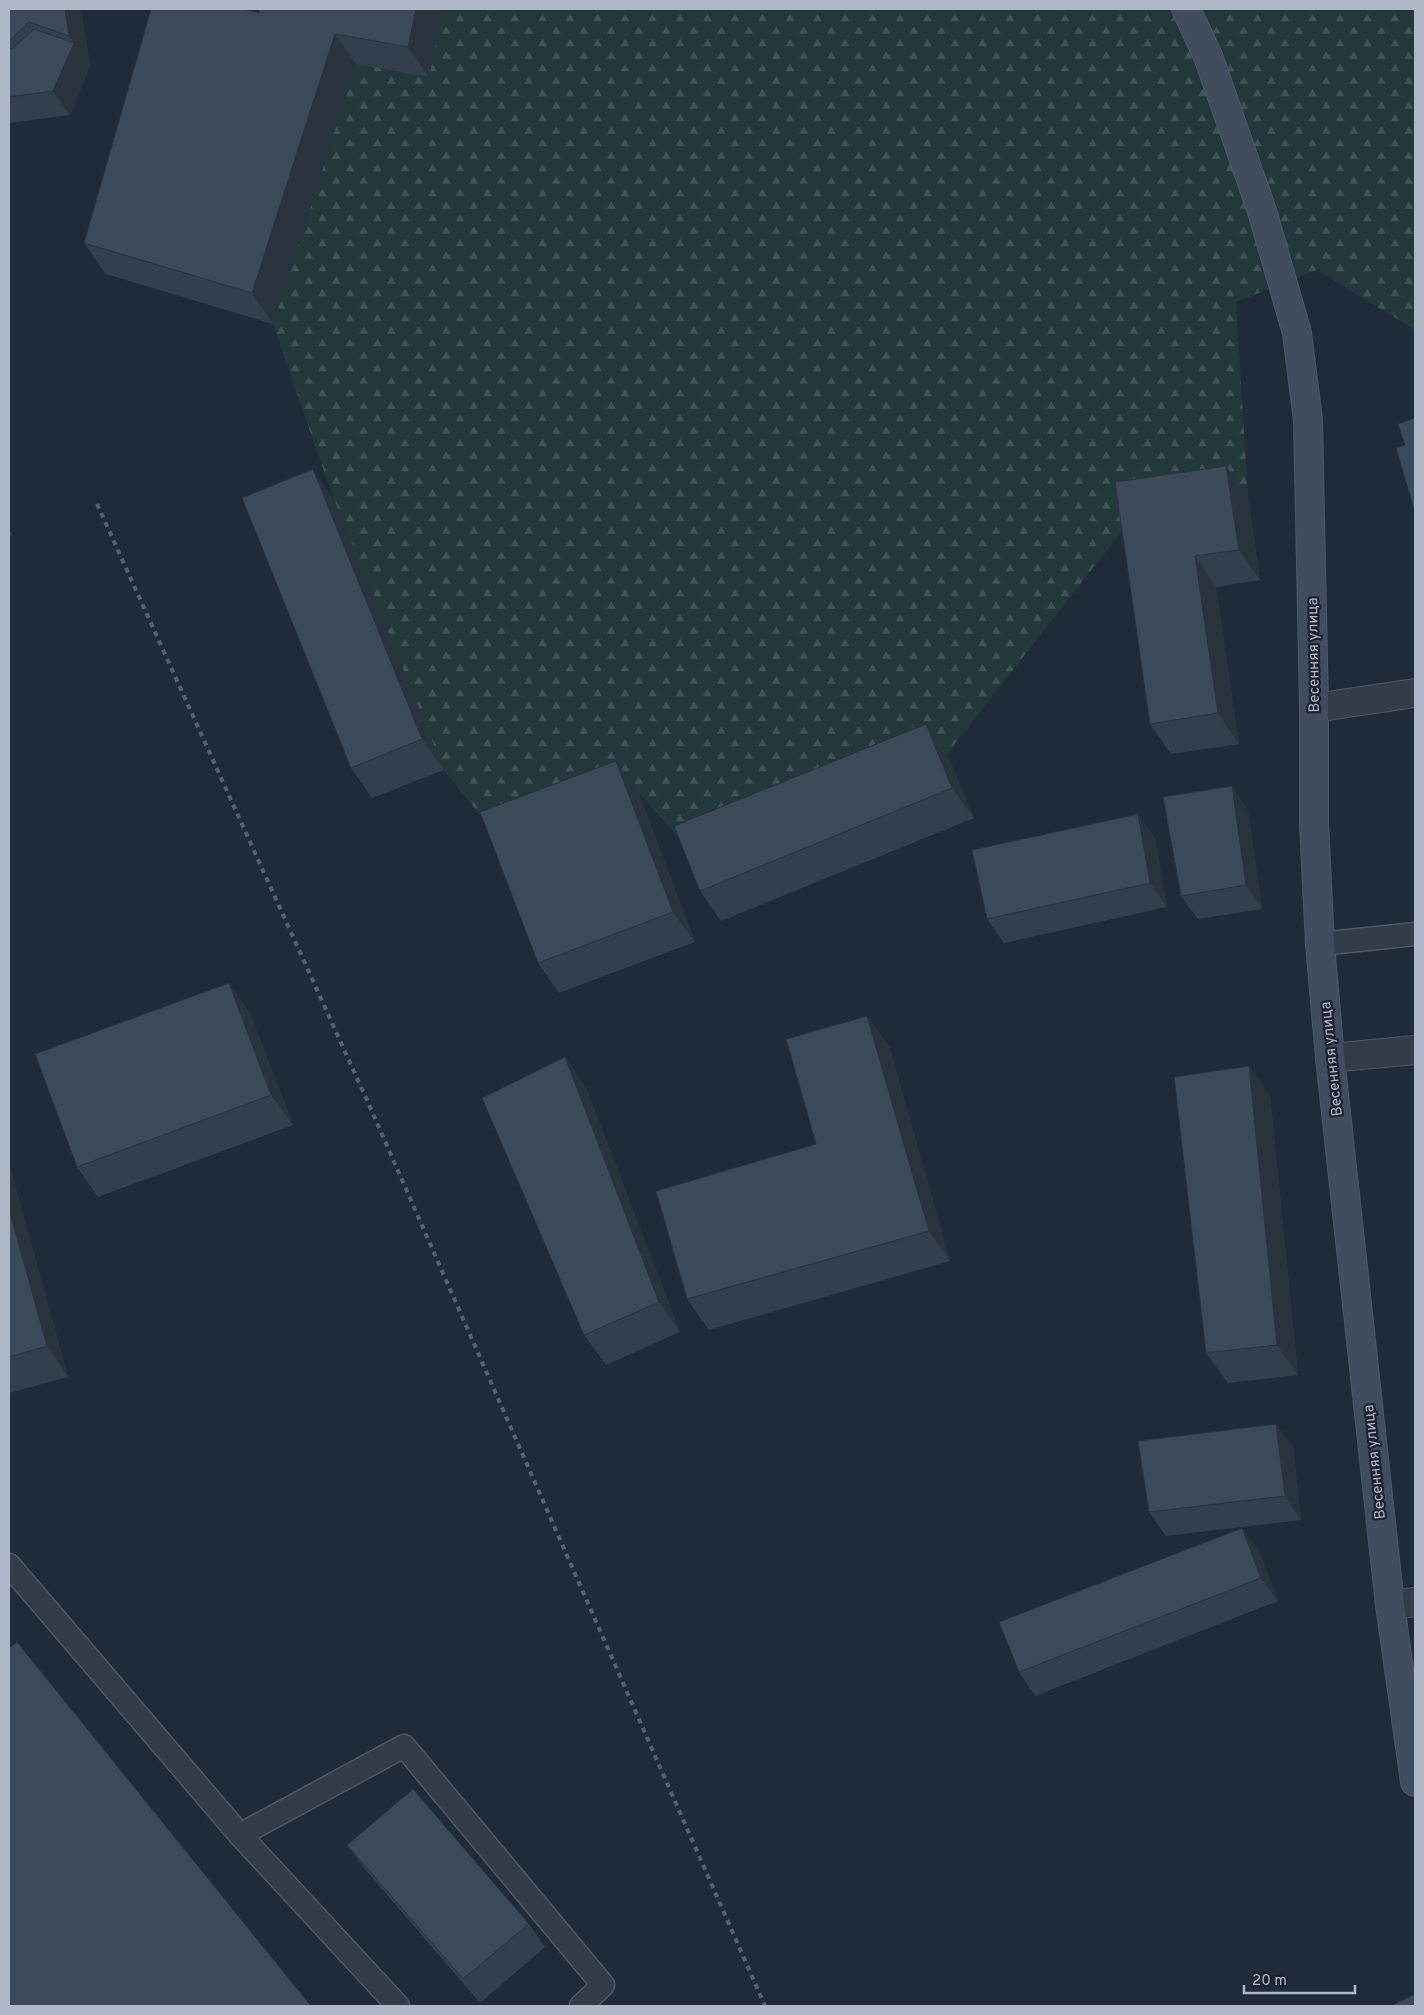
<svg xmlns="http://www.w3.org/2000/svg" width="1424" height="2015" font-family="Overpass,sans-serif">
  <defs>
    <pattern id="forest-firs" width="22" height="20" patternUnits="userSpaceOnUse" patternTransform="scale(1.25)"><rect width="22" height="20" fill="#22383b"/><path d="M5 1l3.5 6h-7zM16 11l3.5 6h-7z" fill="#405356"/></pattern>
  </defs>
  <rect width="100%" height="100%" fill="#202b3a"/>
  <!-- forest -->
  <path fill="url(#forest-firs)" d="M443,9H1415V330L1317,270L1236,302L1248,496L1136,513L947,754L695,856L637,791L502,842L444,770L334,500L273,324L356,64Z"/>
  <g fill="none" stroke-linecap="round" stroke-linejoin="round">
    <!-- lane casing -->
    <g stroke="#4e5865" stroke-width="25">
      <path id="lane" d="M1320,944L1415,934
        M9,1565L240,1835L398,2006
        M240,1835L404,1746L603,1985L581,2006"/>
    </g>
    <!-- street casing -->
    <g stroke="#4e5865" stroke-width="30">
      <path id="street" d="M1314,708L1415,693
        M1330,1058L1415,1050
        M1390,1605L1415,1602"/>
    </g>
    <!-- secondary casing -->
    <g stroke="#4e5865" stroke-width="30">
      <path id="secondary" d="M1186,9L1208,56L1262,211L1297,333L1308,420L1314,708V824L1320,944L1330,1058L1390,1605L1415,1782"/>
    </g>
    <!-- lane -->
    <use href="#lane" stroke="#333d4a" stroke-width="22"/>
    <!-- street -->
    <use href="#street" stroke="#333d4a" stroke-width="28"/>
    <!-- secondary -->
    <use href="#secondary" stroke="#414c5d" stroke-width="28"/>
    <!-- rail -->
    <path stroke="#556171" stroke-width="4" stroke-dasharray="5 5" stroke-linecap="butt" d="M97,504L366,1098L765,2006"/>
  </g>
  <!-- wall -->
  <path fill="#333f4d" d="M9,9H81L90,66L70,115L9,123Z
    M443,9L429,77L356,64L273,324L106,274L84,243L259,13Z
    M1115,482L1248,496L1260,580L1216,587L1239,744L1171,754L1150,724Z
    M334,500L444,770L372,798L351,768Z
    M9,528L12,535L9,536Z
    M926,724L947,754L974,818L721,921L700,891Z
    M616,761L638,791L695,942L559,993L538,963Z
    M1248,810L1262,909L1198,919L1181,896Z
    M1155,838L1167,907L1004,943L987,919Z
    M250,1013L293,1125L98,1197L77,1167Z
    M867,1016L889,1046L950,1261L709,1330L687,1299L816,1144Z
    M565,1057L586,1088L680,1332L606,1365L584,1335Z
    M1249,1066L1270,1096L1298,1375L1228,1383L1206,1353Z
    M9,1163L68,1377L9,1393Z
    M1276,1424L1293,1447L1301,1520L1166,1536L1149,1512Z
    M1259,1551L1278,1601L1035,1696L1019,1672Z
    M347,1845L529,1924L545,1947L480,2003L364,1868Z"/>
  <!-- shaded-wall -->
  <path fill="#29333e" d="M65,9H81L90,66L70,115L53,91L74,43L69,36Z
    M416,9H443L429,77L408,47Z
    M335,34L356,64L273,324L252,293Z
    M1226,466L1248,496L1260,580L1239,550Z
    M313,469L334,500L444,770L422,739Z
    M1195,556L1216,587L1239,744L1218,713Z
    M926,724L947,754L974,818L952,788Z
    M616,761L638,791L695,942L673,912Z
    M1232,786L1248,810L1262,909L1246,885Z
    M1138,814L1155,838L1167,907L1150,883Z
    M229,983L250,1013L293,1125L271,1095Z
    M867,1016L889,1046L950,1261L929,1231Z
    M565,1057L586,1088L680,1332L659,1302Z
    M1249,1066L1270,1096L1298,1375L1277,1345Z
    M9,1163L68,1377L47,1346L9,1209Z
    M1276,1424L1293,1447L1301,1520L1285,1496Z
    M1242,1528L1259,1551L1278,1601L1261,1578Z"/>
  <!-- building -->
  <path fill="#3b4959" stroke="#29333e" d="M9,9H65L69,36L29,22L9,41Z
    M151,9H243L259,13V9H416L408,47L335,34L252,293L84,243Z
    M34,29L74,43L53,91L9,97V49H12Z
    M1415,418V513L1396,448L1405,445L1398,424Z
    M1226,466L1239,550L1195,556L1218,713L1150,724L1115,482Z
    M313,469L422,739L351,768L242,498Z
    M926,724L952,788L700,891L674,826Z
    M616,761L673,912L538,963L480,812Z
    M1232,786L1246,885L1181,896L1163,797Z
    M1138,814L1150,883L987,919L972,850Z
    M229,983L271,1095L77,1167L35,1054Z
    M867,1016L929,1231L687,1299L656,1191L816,1144L786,1039Z
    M565,1057L659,1302L584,1335L482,1098Z
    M1249,1066L1277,1345L1206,1353L1174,1077Z
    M9,1209L47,1346L9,1357Z
    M1276,1424L1285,1496L1149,1512L1138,1441Z
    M1242,1528L1261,1578L1019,1672L999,1622Z
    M17,1642L311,2006H9V1648Z
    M413,1789L529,1924L463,1979L347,1845Z
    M1415,1994V2006H1391Z"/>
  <g text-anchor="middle" stroke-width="4.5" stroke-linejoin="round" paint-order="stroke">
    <!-- street labels -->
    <g font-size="15" fill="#aeb8c6" stroke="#19222e">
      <text transform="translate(1313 655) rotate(-91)" y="5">Весенняя улица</text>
      <text transform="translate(1331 1059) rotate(-96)" y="5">Весенняя улица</text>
      <text transform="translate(1374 1462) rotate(-96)" y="5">Весенняя улица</text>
    </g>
  </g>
  <!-- border -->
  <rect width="1424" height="2015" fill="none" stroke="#aeb8c6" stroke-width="20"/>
  <!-- scale -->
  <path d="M1244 1985v8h111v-8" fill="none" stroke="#aeb8c6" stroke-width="2.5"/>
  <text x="1252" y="1985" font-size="15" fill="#aeb8c6" stroke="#19222e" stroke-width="4" paint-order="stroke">20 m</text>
</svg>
